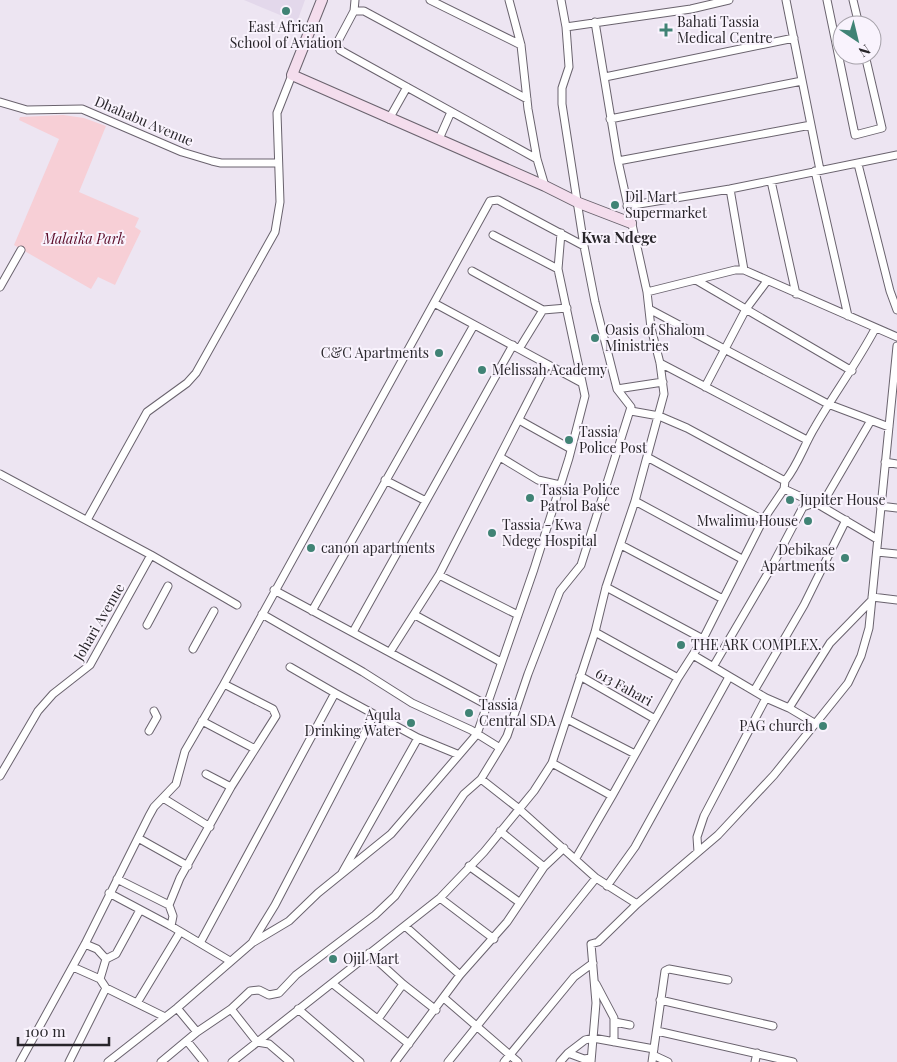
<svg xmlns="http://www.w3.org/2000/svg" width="897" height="1062" font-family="'Playfair Display',serif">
  <rect width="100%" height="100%" fill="#ede5f2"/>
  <!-- built -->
  <path fill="#e3d8eb" d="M244,0H305L297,22Z"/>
  <!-- green -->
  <path fill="#f7cfd6" d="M63,115L84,118L106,126L79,192L139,218L135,227L141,231L115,285L98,277L91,289L14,245L59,139L19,120L20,117Z"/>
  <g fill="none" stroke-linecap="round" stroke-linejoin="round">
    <!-- street casing -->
    <g stroke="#6a636e" stroke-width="9">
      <path id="street" d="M430,0L521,45
        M509,0L521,45L528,109L537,159L545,186
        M786,0L820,170
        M827,0L855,135L882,128L865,55
        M853,0L859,25
        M354,11L355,0
        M566,27L691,9L729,0
        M605,77L794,38
        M527,99L364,11H354L337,43L340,50L347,54L537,159
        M0,102L27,110L82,109L182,152L212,161L221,163H278
        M389,119L407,87
        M610,119L802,81
        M439,139L451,112
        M618,161L811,125
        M858,164L890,291L897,310
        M815,171L848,316
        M771,181L796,294
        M730,189L744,270
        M627,206L730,189L897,155
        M493,235L558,269
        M472,271L543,310
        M696,280L852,371
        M0,287L21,250
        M647,292L735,270H744L897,337
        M434,303L582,383
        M649,309L828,404L889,427
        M519,349L543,310L567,308
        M660,363L807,440
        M705,387L746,309L767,281
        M617,389L663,382
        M631,411L659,416L687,428L785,481
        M519,420L571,449
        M500,457L538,480L560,485
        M647,457L763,520
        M885,462L897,464
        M0,474L151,555L90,665L53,694L38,711L0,776
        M385,480L424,500
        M784,489L821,506L870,422
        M635,501L742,559
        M880,506L897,508
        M87,520L147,412L187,383L196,373L275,232L280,202L277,113L292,75
        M621,545L721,598
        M877,552L897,554
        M151,555L237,605
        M439,575L516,614
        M606,587L703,639
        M274,590L487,705
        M872,597L897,600
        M312,611L474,325
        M262,614L363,672L412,703L471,730L500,748
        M415,615L501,662
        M147,625L168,586
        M353,632L513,345
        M595,632L678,678
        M193,649L214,611
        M390,652L439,575L547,364
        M693,655L766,698L789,708L830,643L871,601
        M290,667L335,693
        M713,667L771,568L803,507L814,503L821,506L877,539
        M580,676L655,719
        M754,691L804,605L846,520
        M789,708L816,724
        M567,719L635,754
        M202,721L255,749
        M149,731L157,717L154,711
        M552,763L612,796L678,678L703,639L763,520L784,489L785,481C798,465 804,445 815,427C834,394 857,363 875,329
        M206,774L231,787
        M481,779L518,808L596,878L637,904
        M163,798L210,827
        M500,831L544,867
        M138,838L188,866
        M698,852L697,837L704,816L766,698
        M576,858L612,796
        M469,866L519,902
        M342,873L418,738
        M117,879L169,905
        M607,886L635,847L729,677
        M109,893L171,926L230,961
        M440,898L494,939
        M171,926L173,916L169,905L180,878L231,787L276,716L273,709L224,684L490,201L498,200L584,246
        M405,926L460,975
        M253,941L275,905L374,715
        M200,943L335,693L418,738L457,754
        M85,944L97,949L106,959L100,979L106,988L165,1017
        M369,953L403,984L436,1010
        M106,959L116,954L140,910
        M73,967L100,979
        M333,984L409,1044
        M596,984L614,1018V1042
        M444,998L518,1062
        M660,1000L773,1026
        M137,1003L180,932
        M177,1008L197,1032
        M231,1009L257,1042L269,1044L290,1062
        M298,1009L360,1062
        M378,1019L403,984
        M615,1022L630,1025
        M657,1031L793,1062
        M187,1041L204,1062
        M568,1053L585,1040L593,1038L654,1049
        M653,1055L668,1062
        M20,1062L85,944L149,816L154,807L176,784L185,751L224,684
        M69,1062L106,988
        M108,1062L177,1008L252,943L289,921L318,893L391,834L477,734L534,569L569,458L585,396L558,269L561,233
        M161,1062L197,1032L231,1009L250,991L259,990L269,995L279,993L296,975L375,915L395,896L464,794L481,779L500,748L507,736L528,674L560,591L581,565L631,407L617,389L595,302L584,246L562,104V88L569,67L566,27L561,0
        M232,1062L440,898L484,852L534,791L552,763L595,632L606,587L635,501L664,394L660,363L651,328L647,292L618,161L595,22
        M395,1062L460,975L507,922L544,867L564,848
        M448,1062L596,878
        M504,1062L574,977L593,963
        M560,1062L568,1053L584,1059L591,1058
        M591,1062L596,1003L591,944L598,942L637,904L718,835L774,775L848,683L861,656L869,628L897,346
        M652,1062L665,971L669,969L728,980
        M755,1062L757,1053"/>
    </g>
    <!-- secondary casing -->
    <g stroke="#6a636e" stroke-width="12">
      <path id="secondary" d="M322,0L292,75L545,186L579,203L631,223"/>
    </g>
    <!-- street -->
    <use href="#street" stroke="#fff" stroke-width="7"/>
    <!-- secondary -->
    <use href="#secondary" stroke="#f4dded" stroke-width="10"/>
  </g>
  <!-- markers -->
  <g fill="#408375" stroke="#f9f3fd" stroke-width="2">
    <circle cx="286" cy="11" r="5"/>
    <path d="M663.5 22.5h5v5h5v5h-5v5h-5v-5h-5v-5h5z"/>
    <circle cx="615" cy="205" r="5"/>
    <circle cx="595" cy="338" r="5"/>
    <circle cx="439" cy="353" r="5"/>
    <circle cx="482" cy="370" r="5"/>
    <circle cx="569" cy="440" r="5"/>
    <circle cx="530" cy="498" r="5"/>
    <circle cx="790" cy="500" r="5"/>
    <circle cx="808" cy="521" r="5"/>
    <circle cx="492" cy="533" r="5"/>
    <circle cx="311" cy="548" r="5"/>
    <circle cx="845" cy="558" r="5"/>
    <circle cx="681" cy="645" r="5"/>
    <circle cx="469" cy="713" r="5"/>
    <circle cx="411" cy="723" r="5"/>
    <circle cx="823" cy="726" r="5"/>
    <circle cx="333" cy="959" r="5"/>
  </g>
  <g text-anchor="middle" stroke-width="4" stroke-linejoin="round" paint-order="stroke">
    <!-- poi labels -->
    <g font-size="14" fill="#28252a" stroke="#f9f3fd" text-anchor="start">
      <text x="677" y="27">Bahati Tassia<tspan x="677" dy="16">Medical Centre</tspan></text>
      <text x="286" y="32" text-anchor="middle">East African<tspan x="286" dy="16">School of Aviation</tspan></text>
      <text x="625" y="202">Dil Mart<tspan x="625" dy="16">Supermarket</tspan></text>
      <text x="605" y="335">Oasis of Shalom<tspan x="605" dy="16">Ministries</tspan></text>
      <text x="429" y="358" text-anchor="end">C&amp;C Apartments</text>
      <text x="492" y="375">Melissah Academy</text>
      <text x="579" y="437">Tassia<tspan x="579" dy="16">Police Post</tspan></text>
      <text x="540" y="495">Tassia Police<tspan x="540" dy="16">Patrol Base</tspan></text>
      <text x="800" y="505">Jupiter House</text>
      <text x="798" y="526" text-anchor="end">Mwalimu House</text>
      <text x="502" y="530">Tassia - Kwa<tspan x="502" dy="16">Ndege Hospital</tspan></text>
      <text x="321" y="553">canon apartments</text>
      <text x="835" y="555" text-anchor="end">Debikase<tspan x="835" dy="16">Apartments</tspan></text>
      <text x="691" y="650">THE ARK COMPLEX.</text>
      <text x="479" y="710">Tassia<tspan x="479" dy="16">Central SDA</tspan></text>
      <text x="401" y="720" text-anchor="end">Aqula<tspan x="401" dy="16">Drinking Water</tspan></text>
      <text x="813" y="731" text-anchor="end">PAG church</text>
      <text x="343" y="964">Ojil Mart</text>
    </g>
    <!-- street labels -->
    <g font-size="14" fill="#28252a" stroke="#f9f3fd">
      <text transform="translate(144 121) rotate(23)" y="5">Dhahabu Avenue</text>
      <text transform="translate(99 622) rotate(-60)" y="5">Johari Avenue</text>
      <text transform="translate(624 687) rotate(29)" y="5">613 Fahari</text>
    </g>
    <!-- park labels -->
    <g font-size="14" font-style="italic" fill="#5c0d29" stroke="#f9f3fd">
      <text x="84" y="244">Malaika Park</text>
    </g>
    <!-- neighbourhood labels -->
    <g font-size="15" font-weight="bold" fill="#28252a" stroke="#f9f3fd">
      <text x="619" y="243">Kwa Ndege</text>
    </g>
  </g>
  <!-- north arrow -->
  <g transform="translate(857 40) rotate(145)"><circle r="24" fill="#f9f3fd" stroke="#a5a1a9"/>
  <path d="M0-4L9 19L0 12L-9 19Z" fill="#408375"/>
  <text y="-8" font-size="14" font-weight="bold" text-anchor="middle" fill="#28252a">N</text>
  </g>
  <!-- scale -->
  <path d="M18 1037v8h91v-8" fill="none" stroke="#28252a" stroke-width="2.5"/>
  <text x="25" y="1037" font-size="15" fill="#28252a" stroke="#f9f3fd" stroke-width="4" paint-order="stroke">100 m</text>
</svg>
